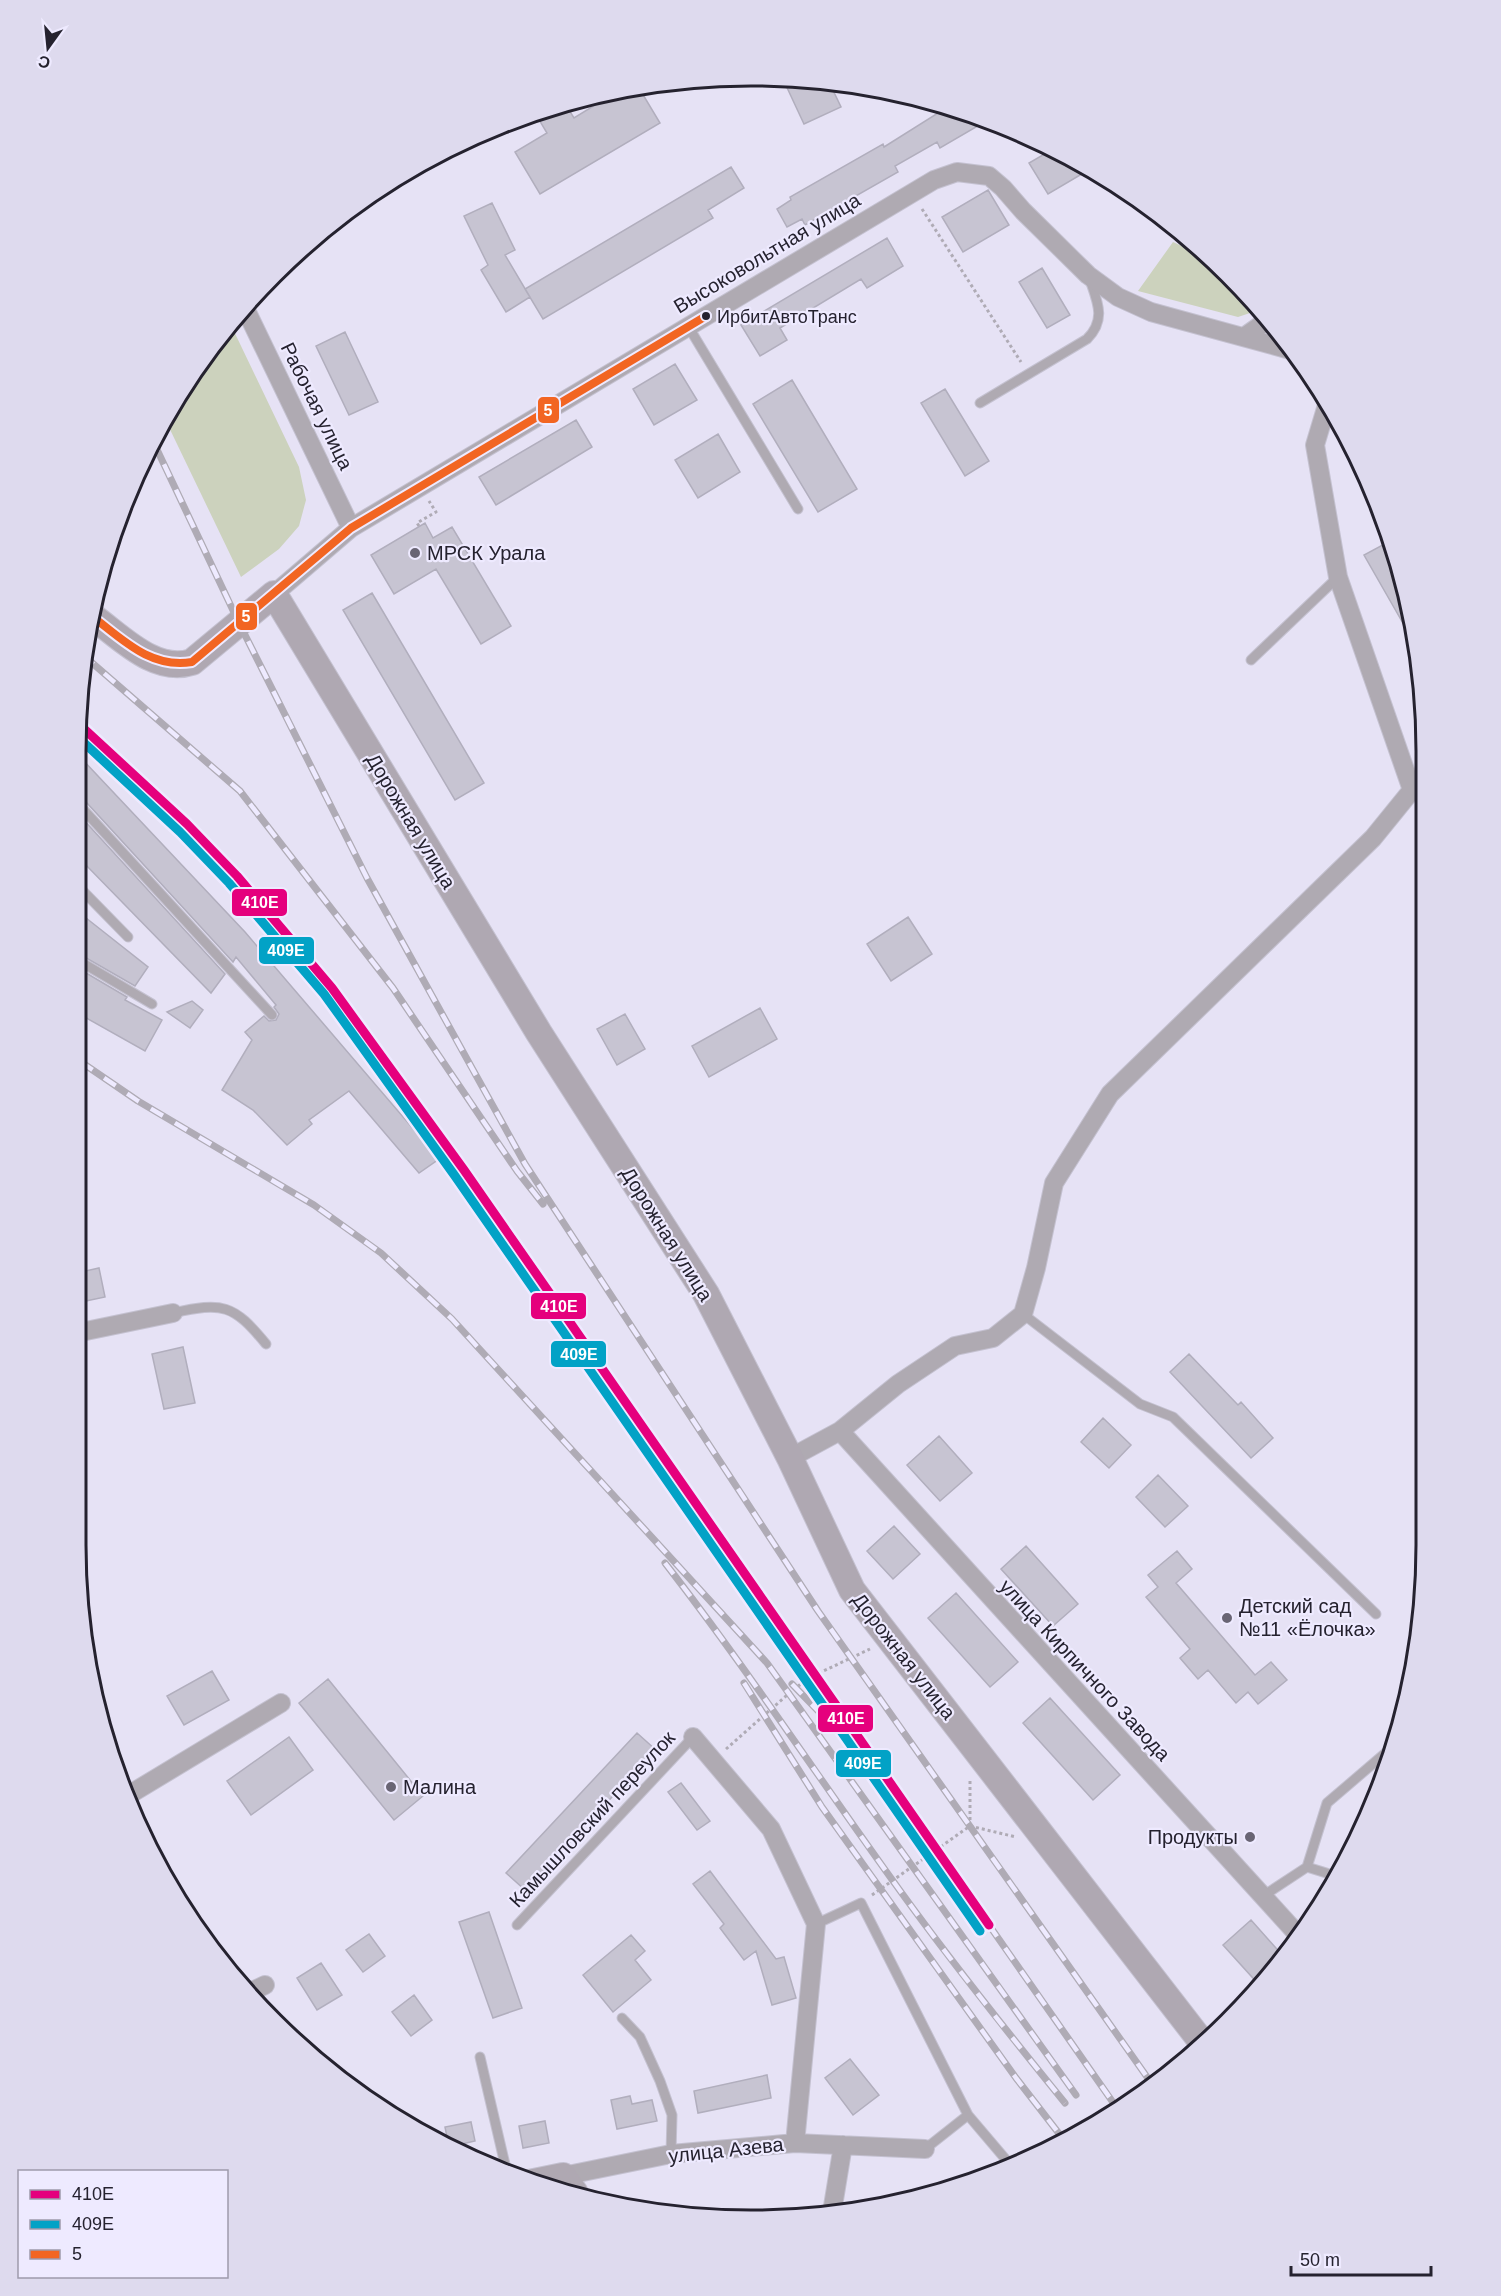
<svg xmlns="http://www.w3.org/2000/svg" width="1501" height="2296" font-family="Arial,sans-serif">
  <rect width="100%" height="100%" fill="#e6e2f5"/>
  <!-- green -->
  <path fill="#ccd2bd" d="M1173,242L1211,259L1259,310L1238,317L1138,291Z
    M230,323L299,467L306,500L299,526L279,549L241,577L164,417Z"/>
  <!-- building -->
  <path fill="#c7c4d2" stroke="#b1aebd" stroke-width="1.5" d="M783,79L828,80L841,107L804,124Z
    M639,88L660,123L540,194L515,152L547,133L535,113L564,102L574,118L618,91Z
    M949,106L981,117L972,121L976,127L940,148L937,142L895,166L898,172L805,225L802,219L787,227L777,209L791,200L790,197L883,144L884,147Z
    M1053,149L1092,168L1048,194L1029,163Z
    M731,167L744,188L708,210L713,218L543,319L525,289Z
    M988,190L1009,225L963,252L942,217Z
    M492,203L515,250L505,255L530,297L506,312L481,270L488,265L464,216Z
    M887,238L903,266L867,288L861,279L780,328L787,340L760,356L741,325Z
    M1042,268L1070,315L1047,328L1019,282Z
    M345,332L378,402L349,415L316,346Z
    M675,364L697,400L654,425L633,389Z
    M792,380L857,489L818,512L753,404Z
    M945,389L989,461L965,476L921,403Z
    M576,420L592,447L496,505L479,477Z
    M718,434L740,472L698,498L675,460Z
    M425,523L433,538L452,527L511,626L481,644L436,569L394,594L371,555Z
    M1390,541L1403,576L1412,639L1364,555Z
    M372,593L484,783L455,800L343,610Z
    M81,758L245,932L439,1159L419,1173L349,1091L309,1120L312,1124L287,1145L253,1110L222,1090L252,1040L245,1032L264,1016L269,1021L276,1020L279,1014L274,1007L276,1005L236,957L233,962L86,802L81,800Z
    M81,817L225,974L211,993L81,860Z
    M81,914L148,967L135,986L81,955Z
    M908,917L932,954L891,981L867,944Z
    M81,970L127,997L125,1000L162,1020L145,1051L81,1015Z
    M192,1001L203,1010L190,1028L167,1012Z
    M760,1008L777,1039L709,1077L692,1046Z
    M625,1014L645,1049L617,1065L597,1029Z
    M99,1268L105,1297L81,1302V1272Z
    M183,1347L195,1403L164,1409L152,1354Z
    M1189,1354L1238,1405L1241,1402L1273,1438L1251,1458L1170,1372Z
    M1103,1418L1131,1445L1109,1468L1081,1442Z
    M939,1436L972,1473L940,1501L907,1465Z
    M1158,1475L1188,1506L1165,1527L1136,1497Z
    M894,1526L920,1554L893,1579L867,1551Z
    M1026,1546L1078,1604L1053,1626L1001,1569Z
    M1177,1551L1192,1569L1176,1583L1255,1675L1271,1662L1287,1680L1258,1704L1248,1692L1236,1703L1208,1670L1198,1679L1180,1658L1190,1649L1146,1597L1158,1587L1148,1575Z
    M956,1593L1018,1662L990,1687L928,1618Z
    M212,1671L229,1700L184,1725L167,1696Z
    M328,1679L423,1796L394,1820L299,1703Z
    M1050,1698L1120,1775L1093,1800L1023,1723Z
    M637,1733L656,1750L525,1890L506,1873Z
    M289,1737L313,1770L251,1815L227,1781Z
    M681,1783L710,1821L697,1830L668,1792Z
    M710,1871L776,1959L784,1957L796,1998L772,2005L756,1951L744,1960L720,1928L724,1924L693,1884Z
    M489,1912L522,2008L493,2018L459,1922Z
    M1251,1920L1284,1957L1261,1987L1223,1945Z
    M369,1934L385,1956L363,1972L346,1950Z
    M631,1935L645,1951L635,1960L651,1980L613,2012L583,1975Z
    M321,1963L342,1995L317,2010L297,1978Z
    M414,1995L432,2020L411,2036L392,2012Z
    M850,2059L879,2095L853,2115L825,2078Z
    M767,2075L771,2098L698,2113L694,2091Z
    M630,2096L632,2104L652,2100L657,2121L617,2129L611,2100Z
    M545,2121L549,2143L523,2148L519,2126Z
    M471,2122L475,2141L449,2147L445,2127Z"/>
  <g fill="none" stroke-linecap="round" stroke-linejoin="round">
    <!-- lane casing -->
    <g stroke="#c4c1d0" stroke-width="11">
      <path id="lane" d="M688,326L798,509
        M980,403L1087,339C1106,320 1098,303 1090,280
        M1251,660L1338,577
        M1412,790L1424,794
        M81,807L272,1015
        M81,889L128,937
        M81,962L152,1004
        M173,1313C223,1302 233,1304 266,1344
        M1023,1314L1140,1404L1173,1417L1376,1614
        M1307,1867L1327,1803L1389,1750
        M1263,1896L1307,1867L1336,1876
        M816,1924L861,1903L968,2115
        M517,1925L693,1737
        M622,2018L640,2037L660,2081L672,2115L671,2154
        M480,2057L507,2173
        M925,2149L968,2115L1013,2168"/>
    </g>
    <!-- street casing -->
    <g stroke="#c4c1d0" stroke-width="20">
      <path id="street" d="M243,304L351,528
        M1244,337L1268,320
        M274,594L351,528L934,180L957,172L989,176L1003,188L1023,211L1088,275L1118,297L1151,312L1294,351
        M81,1332L173,1313
        M840,1431L1300,1937
        M790,1458L840,1431L898,1384L955,1346L993,1338L1023,1314L1036,1268L1054,1183L1110,1094L1373,838L1412,790L1338,577L1315,445L1327,405
        M693,1737L771,1829L816,1924L795,2143
        M127,1796L281,1703
        M246,1994L265,1985
        M563,2176L671,2154L795,2143L925,2149
        M834,2215L833,2206L843,2145"/>
    </g>
    <!-- secondary casing -->
    <g stroke="#c4c1d0" stroke-width="28">
      <path id="secondary" d="M93,617C121,637 155,674 192,662L274,594L539,1033L706,1294L790,1458L852,1590L1201,2041
        M529,2183L563,2176L575,2193"/>
    </g>
    <!-- path -->
    <path stroke="#afabb5" stroke-width="3" stroke-dasharray="3 3" stroke-linecap="butt" d="M922,209L1021,362
      M419,526L417,523L436,512L429,501
      M726,1749L795,1688L815,1675L870,1649
      M970,1826V1780
      M872,1895L970,1826L1016,1837"/>
    <!-- lane -->
    <use href="#lane" stroke="#afaab2" stroke-width="9"/>
    <!-- street -->
    <use href="#street" stroke="#afaab2" stroke-width="18"/>
    <!-- secondary -->
    <use href="#secondary" stroke="#afa8b2" stroke-width="26"/>
    <!-- rail casing -->
    <g stroke="#afabb5" stroke-width="7">
      <path id="rail" d="M152,439L239,623L367,878L525,1164L818,1611L1152,2084
        M83,655L240,791L393,988L517,1171L543,1204
        M81,1062L138,1101L314,1205L381,1253L452,1319L767,1663L1076,2095
        M665,1563C748,1670 822,1783 901,1892C953,1964 1009,2034 1065,2103
        M744,1683L822,1807L1016,2078L1064,2140
        M792,1684L862,1756L929,1839
        M989,1925L1119,2111"/>
    </g>
    <!-- rail -->
    <use href="#rail" stroke="#eeeaff" stroke-width="4.5" stroke-dasharray="14" stroke-linecap="butt"/>
    <!-- bus-1 casing -->
    <g stroke="#eeeaff" stroke-width="12">
      <path id="bus-1" d="M93,617C123,640 151,669 192,662L351,528L706,316"/>
    </g>
    <!-- bus-1 -->
    <use href="#bus-1" stroke="#f26522" stroke-width="8"/>
    <!-- rail-1 casing -->
    <g stroke="#eeeaff" stroke-width="14">
      <path id="rail-1" d="M81,726L187,824L237,876L332,988L464,1170L989,1925"/>
    </g>
    <!-- rail-2 casing -->
    <g stroke="#eeeaff" stroke-width="14">
      <path id="rail-2" d="M81,740L180,832L229,883L324,994L455,1176L980,1931"/>
    </g>
    <!-- rail-1 -->
    <use href="#rail-1" stroke="#e5007d" stroke-width="9"/>
    <!-- rail-2 -->
    <use href="#rail-2" stroke="#02a2c6" stroke-width="9"/>
  </g>
  <!-- markers -->
  <circle fill="#25222f" stroke="#eeeaff" stroke-width="2" cx="706" cy="316" r="5"/>
  <g fill="#696574" stroke="#eeeaff" stroke-width="2">
    <circle cx="415" cy="553" r="6"/>
    <circle cx="1227" cy="1618" r="6"/>
    <circle cx="391" cy="1787" r="6"/>
    <circle cx="1250" cy="1837" r="6"/>
  </g>
  <g text-anchor="middle" stroke-width="4.5" stroke-linejoin="round" paint-order="stroke">
    <!-- bus labels -->
    <g font-size="18" fill="#25222f" stroke="#eeeaff" text-anchor="start">
      <text x="717" y="323">ИрбитАвтоТранс</text>
    </g>
    <!-- street labels -->
    <g font-size="20" fill="#25222f" stroke="#eeeaff">
      <text transform="translate(767 253) rotate(-31)" y="7">Высоковольтная улица</text>
      <text transform="translate(317 406) rotate(64)" y="7">Рабочая улица</text>
      <text transform="translate(411 821) rotate(59)" y="7">Дорожная улица</text>
      <text transform="translate(667 1234) rotate(58)" y="7">Дорожная улица</text>
      <text transform="translate(904 1656) rotate(52)" y="7">Дорожная улица</text>
      <text transform="translate(1085 1670) rotate(47)" y="7">улица Кирпичного Завода</text>
      <text transform="translate(592 1819) rotate(-47)" y="7">Камышловский переулок</text>
      <text transform="translate(726 2150) rotate(-6)" y="7">улица Азева</text>
    </g>
    <!-- poi labels -->
    <g font-size="20" fill="#25222f" stroke="#eeeaff" text-anchor="start">
      <text x="427" y="560">МРСК Урала</text>
      <text x="1239" y="1613">Детский сад<tspan x="1239" dy="23">№11 «Ёлочка»</tspan></text>
      <text x="403" y="1794">Малина</text>
      <text x="1238" y="1844" text-anchor="end">Продукты</text>
    </g>
  </g>
  <!-- crop -->
  <path d="M0 0H1501V2296H0ZM751 86H751A665 665 0 0 1 1416 751V1545A665 665 0 0 1 751 2210H751A665 665 0 0 1 86 1545V751A665 665 0 0 1 751 86Z" fill="#dedaee" fill-rule="evenodd"/>
  <path fill="none" stroke="#25222f" stroke-width="3" d="M751 86H751A665 665 0 0 1 1416 751V1545A665 665 0 0 1 751 2210H751A665 665 0 0 1 86 1545V751A665 665 0 0 1 751 86Z"/>
  <g stroke="#eeeaff" stroke-width="2">
    <rect x="537" y="396" width="23" height="28" rx="6" fill="#f26522"/>
    <rect x="235" y="602" width="23" height="29" rx="6" fill="#f26522"/>
    <rect x="231" y="888" width="57" height="29" rx="6" fill="#e5007d"/>
    <rect x="258" y="936" width="57" height="29" rx="6" fill="#02a2c6"/>
    <rect x="530" y="1292" width="57" height="28" rx="6" fill="#e5007d"/>
    <rect x="550" y="1340" width="57" height="28" rx="6" fill="#02a2c6"/>
    <rect x="817" y="1704" width="57" height="29" rx="6" fill="#e5007d"/>
    <rect x="835" y="1749" width="57" height="29" rx="6" fill="#02a2c6"/>
  </g>
  <g font-size="16" text-anchor="middle" font-weight="bold" fill="#fff">
    <text x="548" y="416">5</text>
    <text x="246" y="622">5</text>
    <text x="260" y="908">410E</text>
    <text x="286" y="956">409E</text>
    <text x="559" y="1312">410E</text>
    <text x="579" y="1360">409E</text>
    <text x="846" y="1724">410E</text>
    <text x="863" y="1769">409E</text>
  </g>
  <!-- legend -->
  <rect x="18" y="2170" width="210" height="108" fill="#eeeaff" stroke="#9e9aac" stroke-width="1.5"/>
  <rect x="30" y="2190" width="30" height="9" fill="#e5007d" stroke="#9e9aac" stroke-width="1.5"/>
  <text x="72" y="2200" font-size="18" fill="#25222f">410E</text>
  <rect x="30" y="2220" width="30" height="9" fill="#02a2c6" stroke="#9e9aac" stroke-width="1.5"/>
  <text x="72" y="2230" font-size="18" fill="#25222f">409E</text>
  <rect x="30" y="2250" width="30" height="9" fill="#f26522" stroke="#9e9aac" stroke-width="1.5"/>
  <text x="72" y="2260" font-size="18" fill="#25222f">5</text>
  <!-- north arrow -->
  <g transform="translate(48 48) rotate(195)" stroke="#eeeaff" stroke-width="4.5" paint-order="stroke">
  <path d="M0-4.5L10 22L0 15L-10 22Z" fill="#25222f"/>
  <text y="-9" font-size="16" font-weight="bold" text-anchor="middle" fill="#25222f">С</text>
  </g>
  <!-- scale -->
  <path d="M1291 2266v9h140v-9" fill="none" stroke="#25222f" stroke-width="3"/>
  <text x="1300" y="2266" font-size="18" fill="#25222f" stroke="#eeeaff" stroke-width="4.5" paint-order="stroke">50 m</text>
</svg>
